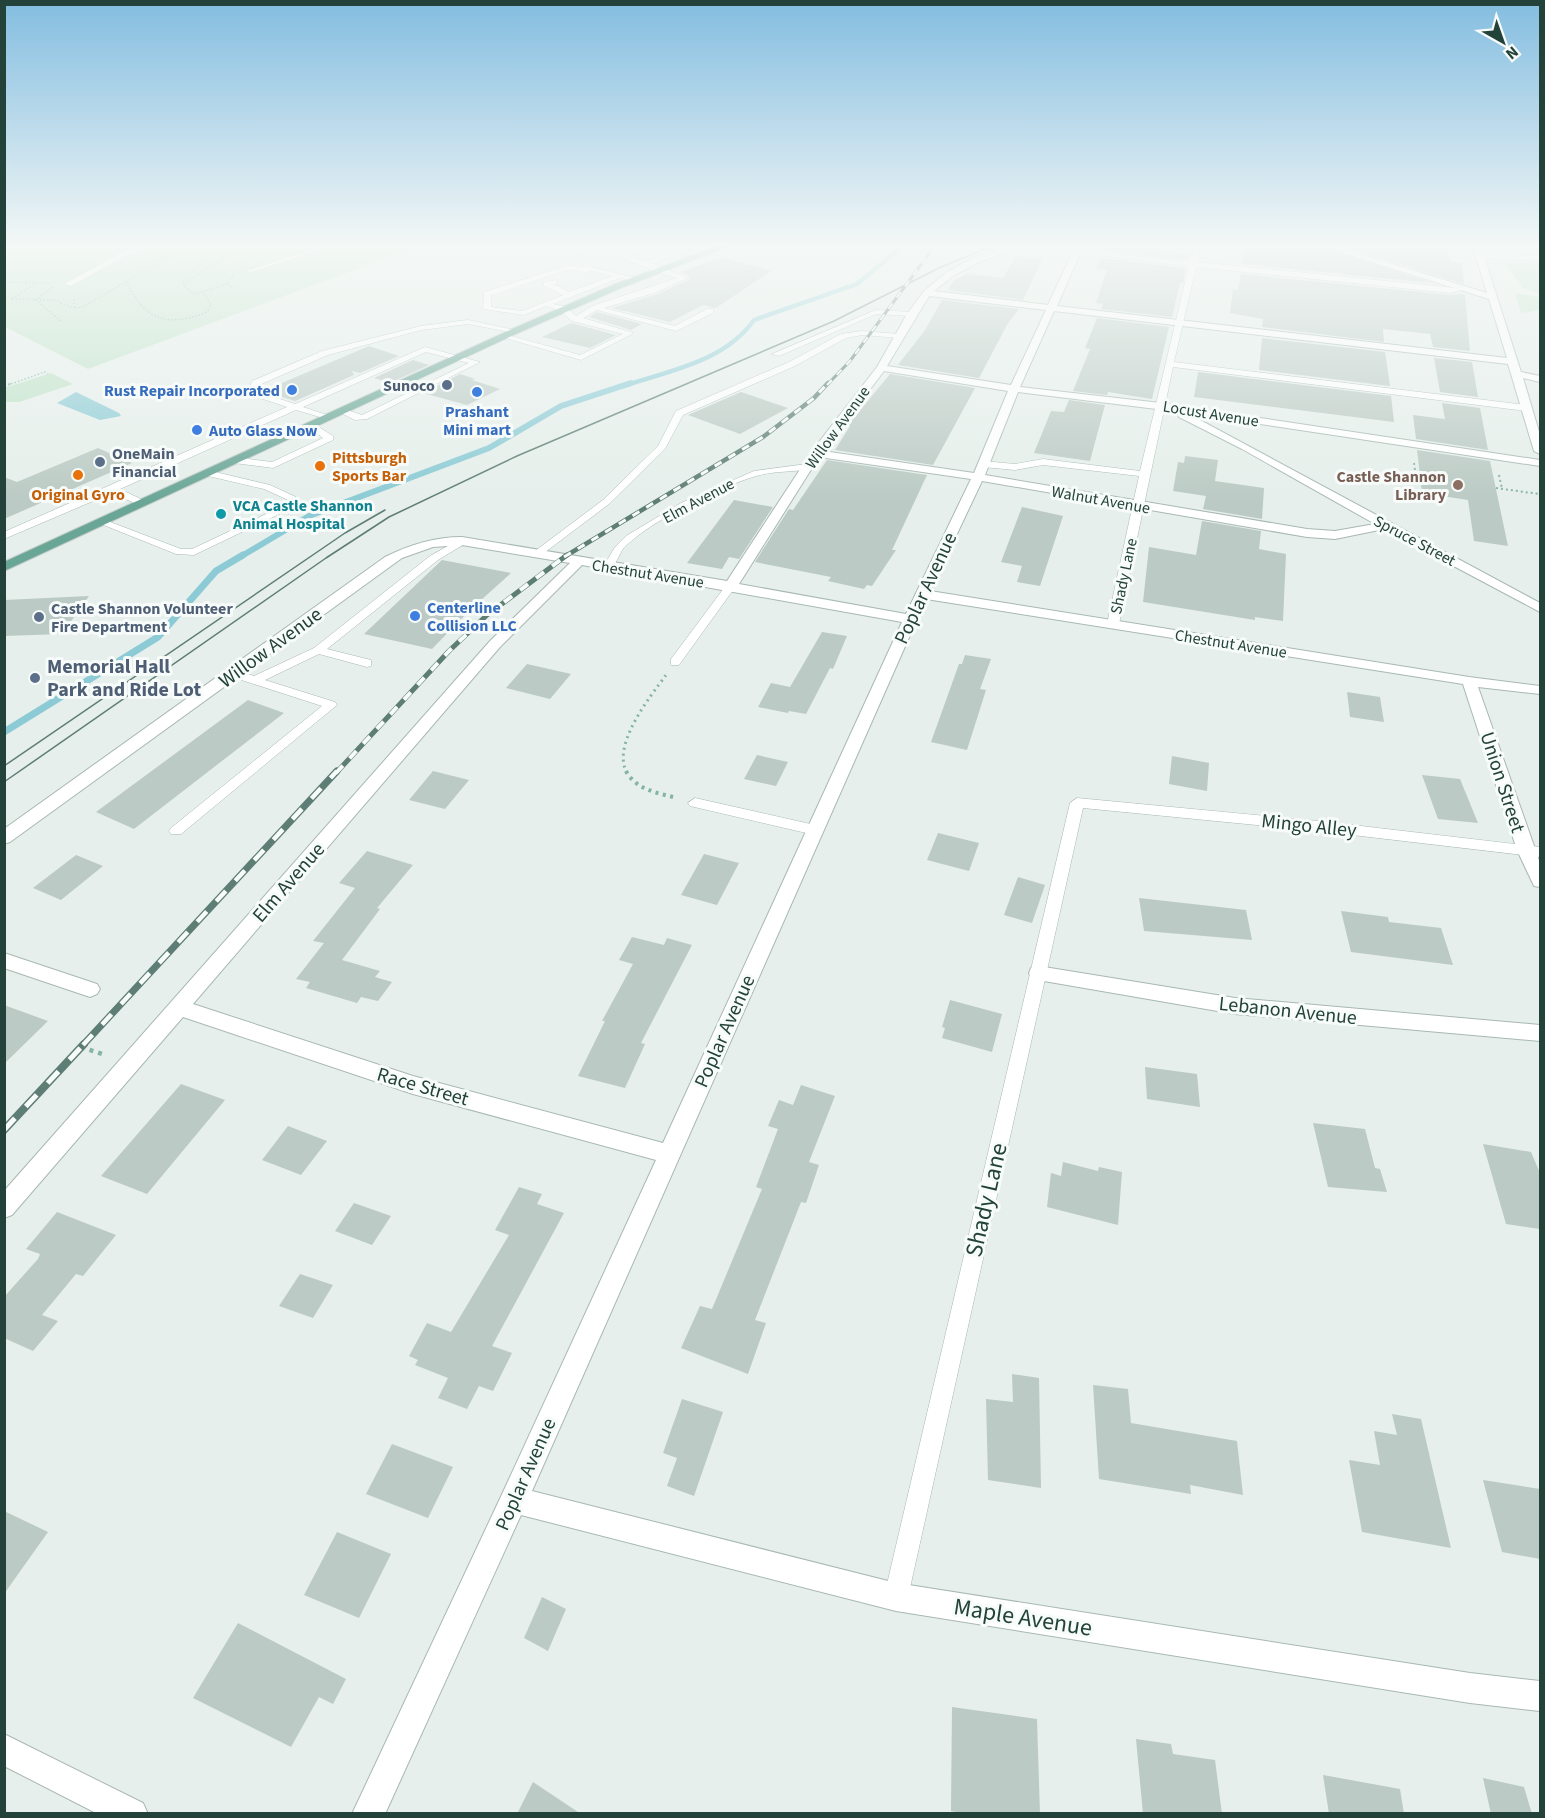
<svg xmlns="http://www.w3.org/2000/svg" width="1545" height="1818" font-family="'Source Sans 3',sans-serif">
  <rect width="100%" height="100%" fill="#e6efeb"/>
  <!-- green -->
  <path fill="#bee1c7" d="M4,247H416L88,369L5,327Z
    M1540,262V294L1523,288L1506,264Z
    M1515,293L1540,297V310L1521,313Z
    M51,373L73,384L19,402H5L4,388Z"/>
  <!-- water -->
  <path fill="#8ccbd5" d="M76,392L119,413L121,416L100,420L57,403Z"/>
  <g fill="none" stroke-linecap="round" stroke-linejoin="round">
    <!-- stream-far2 -->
    <path stroke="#8ccbd5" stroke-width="4.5" d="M627,385C672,370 725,361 754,320L857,284L902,247"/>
    <!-- stream-far1 -->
    <path stroke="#8ccbd5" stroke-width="6" d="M240,557L309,516L489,448L561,406L631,383"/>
    <!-- stream -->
    <path stroke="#8ccbd5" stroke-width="7" d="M4,732L158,637L216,571L243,555"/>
  </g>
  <!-- building -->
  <path fill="#bbcac4" d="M1106,247H1163L1161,252L1190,255L1188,260L1104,251Z
    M1244,247H1322L1432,283L1242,264Z
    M1345,247H1446L1452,262L1462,263L1464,284Z
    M1016,256L1042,259L1023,300L948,290L954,280L967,274L1003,278Z
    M722,257L771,271L716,308L703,305L670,322L612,308L655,295L689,280V276L680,272Z
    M1101,258L1186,268L1183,283H1180L1172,317L1101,309L1103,304L1096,303L1107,270L1096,269Z
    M1241,274L1450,295L1465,294L1470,351L1433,347L1430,334L1383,329L1384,342L1262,327L1263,319L1230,313L1233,289L1238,290Z
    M942,300L1019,309L1008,323L979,378L898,365L925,330Z
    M597,312L642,324L631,330L589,317Z
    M1097,318L1169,327L1152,399L1108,392L1107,395L1073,391L1090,349L1085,348Z
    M571,323L616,335L590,348L542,337Z
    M1262,338L1385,352L1390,386L1259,370Z
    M369,346L399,356L360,373L352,371L354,375L295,401L263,391Z
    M1434,358L1472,362L1478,397L1440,392Z
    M413,360L429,365L390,383L374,378Z
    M1198,372L1391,396L1394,422L1194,397Z
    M460,374L475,379L472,380L500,389L467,405L423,393Z
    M890,374L975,388L933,465L835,450L850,426L848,425Z
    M741,392L788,408L740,434L688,415Z
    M1069,400L1105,405L1090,461L1034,453L1051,411L1064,412Z
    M1442,403L1480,408L1488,450L1416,439L1413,415L1445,419Z
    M98,448L132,463L4,519V477L17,482Z
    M1417,450L1490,461L1508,546L1474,541L1468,500L1422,493Z
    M1185,456L1218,460L1215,481L1264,488L1262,519L1203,509L1206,496L1173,491L1178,462L1184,463Z
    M827,460L927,475L892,550H896L872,586L867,585L864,589L828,581L831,577L755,562L789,509L793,510Z
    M734,500L773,507L739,559L729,557L722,569L687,563Z
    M1022,507L1063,516L1040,586L1017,582L1022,566L1001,562Z
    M1202,521L1261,531L1259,549L1286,554L1283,621L1255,617V620L1143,602L1149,547L1196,555Z
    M442,560L511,573L470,610L432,649L364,634Z
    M89,596L62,634L4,636V600Z
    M822,632L847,636L833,669L830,668L806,714L789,711L788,713L758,707L771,683L790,687Z
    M965,655L991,659L980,689L986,690L967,750L931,742L959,664H962Z
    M527,664L571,674L550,699L506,688Z
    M1347,692L1380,697L1384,722L1350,717Z
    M248,700L284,713L134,829L96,812Z
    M757,755L788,762L776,786L744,779Z
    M1172,756L1209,763L1207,791L1169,784Z
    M433,771L469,780L445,809L409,800Z
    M1422,775L1460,779L1478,823L1438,819Z
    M938,833L979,843L969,871L927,860Z
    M367,851L413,865L377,908L380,909L342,960L380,971L375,977L392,982L378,1001L361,997L357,1003L306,988L310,982L296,979L324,943L313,941L355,888L339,883Z
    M704,854L739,863L717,905L681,895Z
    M76,855L103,866L61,900L33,888Z
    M1018,877L1045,885L1032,923L1004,915Z
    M1139,898L1246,910L1252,940L1144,931Z
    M1341,911L1388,917L1389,922L1441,928L1453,965L1351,952Z
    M632,937L664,945L667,938L692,945L641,1043L645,1044L625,1088L578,1076L605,1021H602L633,964L619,960Z
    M950,1000L1002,1014L992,1052L942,1038L945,1028L942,1027Z
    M4,1005L48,1021L4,1064Z
    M1145,1067L1197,1074L1200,1107L1147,1099Z
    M181,1084L225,1100L147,1194L101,1176Z
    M801,1085L835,1096L809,1162L819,1165L806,1203L801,1202L755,1320L766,1323L748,1374L681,1348L700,1306L712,1309L762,1189L756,1187L778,1129L768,1126L779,1100L793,1105Z
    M1313,1123L1365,1129L1375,1168L1380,1169L1387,1192L1328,1187Z
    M288,1126L327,1141L301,1175L262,1160Z
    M1483,1144L1531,1152L1540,1173V1229L1506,1224Z
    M1063,1162L1098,1171L1099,1167L1122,1172L1118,1225L1047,1207L1051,1173L1061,1176Z
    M519,1187L542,1194L537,1204L564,1213L492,1346L512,1353L493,1391L479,1386L467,1409L438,1398L448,1378L415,1365L418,1360L409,1356L427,1323L451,1332L509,1235L495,1230Z
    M354,1203L391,1216L372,1245L335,1231Z
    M57,1212L116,1235L83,1276L76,1274L42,1315L58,1321L33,1351L4,1338V1297L38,1259L40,1254L26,1249Z
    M300,1274L333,1285L313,1318L279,1306Z
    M1012,1374L1039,1378L1041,1488L988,1480L986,1399L1013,1402Z
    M1093,1385L1128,1389L1131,1423L1237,1441L1243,1495L1190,1485L1191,1494L1099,1479Z
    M682,1399L723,1412L694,1496L667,1486L677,1458L663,1453Z
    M1392,1414L1421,1419L1451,1548L1362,1532L1349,1460L1380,1465L1374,1431L1397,1435Z
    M392,1444L453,1467L428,1518L366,1494Z
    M1483,1480L1540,1489V1559L1502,1552Z
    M4,1511L48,1532L4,1594Z
    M337,1532L391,1554L359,1618L304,1595Z
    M542,1597L566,1609L548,1651L524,1638Z
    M238,1623L346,1679L333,1704L319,1697L291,1747L193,1698Z
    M952,1707L1037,1719L1040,1814H966L951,1811Z
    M1136,1739L1171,1744L1173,1754L1215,1760L1222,1814H1143Z
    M1323,1775L1400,1789L1404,1814H1329Z
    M1483,1778L1524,1787L1532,1814H1491Z
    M533,1782L581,1814H517Z"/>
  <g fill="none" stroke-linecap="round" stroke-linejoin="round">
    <!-- service casing -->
    <g stroke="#a8b8b2" stroke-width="1">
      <path id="service" d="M135,247H143L135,253L125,256L71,286L64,284L121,253Z
        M319,247H330L251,272L246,271Z
        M641,247H652L628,256L646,262L685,247H695L652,264L688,278L654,293L604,308L675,326L707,309H713V313L676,331L597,310L583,318L634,333L581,360L499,336L503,334L580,355L623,334L572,321L561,311L546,306L524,315L483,309L484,292L566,266L591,267L640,279L636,281L620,278L553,304L567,307L576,316L592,306L677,278L657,272L618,256ZM567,270L581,271L584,273L591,271L612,276L569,292L553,284H557V280L544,282V286L563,295L523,311L491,307V295Z
        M742,247H824L765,251Z
        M1194,247H1200L1197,262L1465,289L1450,293L1196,267L1174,362L1526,405L1530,408L1526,411L1173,367L1119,624L1113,627L1107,624L1139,476L1043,465L1015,470L983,467L978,464L983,461L1015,464L1043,459L1140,471L1189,266L1074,252L1077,250L1190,262Z
        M1480,255L1540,256V260L1478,258Z
        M876,310L912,312L916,314L912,316L876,314L779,356L772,354Z
        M468,320L519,331L515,333L468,324L421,330L328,355L259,385L256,391L295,404L425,347L480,362L367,419L355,420L337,411L341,408L362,415L469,363L426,352L303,407L330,416V420L296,410L120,489L145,501V505H139L112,493L4,539V532L287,407L248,394L252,381L322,351L421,326Z
        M862,331L899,334L903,336L899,338L862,335L846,338L795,366L683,415L665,449L609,504L540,556L531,554L603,500L658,446L676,411L789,362L841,334Z
        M311,422L333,436V440L273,468L234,463L229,460L234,457L272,462L323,438L308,427L307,425Z
        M807,464L810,465V469C794,472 777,471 760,475C725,484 647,522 623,549C619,555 616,563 612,569L608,570L603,567L615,547L626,536L681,503L754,471Z
        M207,470L270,485L296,497V506L194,555L176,554L96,522L105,520L181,549H192L287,504L288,500L264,489L204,475V471Z
        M462,538L467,541L466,543L438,560L327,649L371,660V666L367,667L319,654L265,680L335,702L337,705L181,834H171L169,831L171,828L322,706L229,676V670L233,669L254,676L314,648L430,556Z
        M731,583L736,586L679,665H671V659L727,584Z
        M695,798L815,825L822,830L815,835L690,806L688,803Z
        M1077,798L1318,821L1540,847V857L1318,831L1083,808L908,1597L904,1605L896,1609L888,1605L884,1597L1070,803Z"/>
    </g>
    <!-- minor casing -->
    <g stroke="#a8b8b2" stroke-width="2">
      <path id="minor" d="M584,247H596L578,254L574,252Z
        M1006,247H1019L979,262L953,276L934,291L1048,305L1075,247H1083L1057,306L1507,358L1489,299L1324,247H1337L1487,293L1473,247H1481L1521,372L1540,376V382L1523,378L1540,435V454L1534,451L1508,364L1054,311L1020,387L1161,403L1540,460V466L1187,413L1540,603V612L1384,529L1335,539L1307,537L982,481L930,591L1469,677L1540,686V694L1478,687L1540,863V887L1534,886L1517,850L1463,684L926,599L532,1491L896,1583L1470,1673L1540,1681V1711L1470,1703L896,1611L521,1515L385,1814H352L504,1490L656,1160L413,1094L183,1017L12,1215L4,1218V1191L490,641L570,563L462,545L433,547L402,558L10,842L4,844V829L385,557C409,545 434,537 462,537L727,581L812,451L877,367L907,314L924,291L947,272L973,258ZM929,296L1046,310L1011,385L887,366ZM884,371L1008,391L974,473L823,451ZM1018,392L1181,412L1178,415L1179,417L1242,449L1375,524L1335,531L1307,529L985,475ZM819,457L971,479L906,614L739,584ZM582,565L902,622L663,1143L413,1076L193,1004L500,647Z
        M4,953L97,984L100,989L97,994L90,997L4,968Z
        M1038,966L1235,998L1540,1025V1041L1235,1014L1038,980L1031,978L1029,973L1031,968Z
        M4,1734L143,1803L148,1814H98L4,1766Z"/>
    </g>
    <!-- primary casing -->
    <g stroke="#c1cac8" stroke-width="2">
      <path id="primary" d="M715,247H727L621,288L518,333L4,571V562L512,329L615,284Z"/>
    </g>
    <!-- path-far4 -->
    <path stroke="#85b4a5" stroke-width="1.5" stroke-dasharray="1.5 2" stroke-linecap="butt" d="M343,251L355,247
      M197,266L218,247
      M194,271L182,283L192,293L203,292
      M126,281C144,320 167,328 207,312L211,305L203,292L227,284L234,274
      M4,282L52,283
      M37,283L11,299L54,300L73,308
      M184,284L226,256L231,249L228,247
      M227,284L233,288
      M53,287L36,300L61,321
      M74,299V308L83,307L185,247
      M8,385L45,372L48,374"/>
    <!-- path-far3 -->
    <path stroke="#85b4a5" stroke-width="2" stroke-dasharray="2 3" stroke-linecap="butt" d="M4,386L12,383
      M1414,463L1416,477
      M1499,475L1502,489
      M1496,488L1539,494"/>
    <!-- path-far2 -->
    <path stroke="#85b4a5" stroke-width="3" stroke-dasharray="2 4" stroke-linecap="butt" d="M627,773C611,745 650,697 666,675"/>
    <!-- path-far1 -->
    <path stroke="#85b4a5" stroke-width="4" stroke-dasharray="3 4.5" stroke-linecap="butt" d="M626,771C636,790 658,793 677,798"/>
    <!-- path -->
    <path stroke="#85b4a5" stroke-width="4.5" stroke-dasharray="4 5" stroke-linecap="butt" d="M81,1047L105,1055"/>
    <!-- service -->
    <use href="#service" fill="#fff" fill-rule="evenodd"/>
    <!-- minor -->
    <use href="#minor" fill="#fff" fill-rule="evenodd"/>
    <!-- primary -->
    <use href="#primary" fill="#69a696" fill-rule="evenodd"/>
    <!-- tram -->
    <path stroke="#5e7e75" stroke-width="1.5" d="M4,766L345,533L385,510
      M4,782L326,558L389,517L517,456L834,321L941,267L990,247"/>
    <!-- rail-far4 casing -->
    <g stroke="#5e7e75" stroke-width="3">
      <path id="rail-far4" d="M827,385L850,361L934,247"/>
    </g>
    <!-- rail-far3 casing -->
    <g stroke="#5e7e75" stroke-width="4.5">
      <path id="rail-far3" d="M564,557L763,437L814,398L828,383"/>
    </g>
    <!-- rail-far2 casing -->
    <g stroke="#5e7e75" stroke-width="5">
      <path id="rail-far2" d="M336,773L449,651L487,615L567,555"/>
    </g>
    <!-- rail-far1 casing -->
    <g stroke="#5e7e75" stroke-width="7">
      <path id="rail-far1" d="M83,1045L337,771"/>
    </g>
    <!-- rail casing -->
    <g stroke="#5e7e75" stroke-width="8">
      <path id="rail" d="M4,1130L84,1044"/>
    </g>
    <!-- rail-far4 -->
    <use href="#rail-far4" stroke="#f7fbf9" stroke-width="2" stroke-dasharray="7" stroke-linecap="butt"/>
    <!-- rail-far3 -->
    <use href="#rail-far3" stroke="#f7fbf9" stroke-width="3" stroke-dasharray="8" stroke-linecap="butt"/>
    <!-- rail-far2 -->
    <use href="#rail-far2" stroke="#f7fbf9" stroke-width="4" stroke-dasharray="10" stroke-linecap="butt"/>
    <!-- rail-far1 -->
    <use href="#rail-far1" stroke="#f7fbf9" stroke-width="4.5" stroke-dasharray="14" stroke-linecap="butt"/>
    <!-- rail -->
    <use href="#rail" stroke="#f7fbf9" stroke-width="5" stroke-dasharray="16" stroke-linecap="butt"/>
  </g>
  <!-- sky -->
  <linearGradient id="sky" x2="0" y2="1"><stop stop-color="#83bde0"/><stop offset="0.49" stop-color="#f4f8f6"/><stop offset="1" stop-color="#f4f8f6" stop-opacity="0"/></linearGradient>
  <rect width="1545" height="502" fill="url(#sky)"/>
  <!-- markers -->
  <g fill="#5c6f8a" stroke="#f7fbf9" stroke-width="2">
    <circle cx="447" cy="385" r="6"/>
    <circle cx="100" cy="462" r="6"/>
    <circle cx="39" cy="617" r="6"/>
    <circle cx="35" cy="678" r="6"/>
  </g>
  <g fill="#3f7fe0" stroke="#f7fbf9" stroke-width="2">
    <circle cx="292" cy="390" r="6"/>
    <circle cx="477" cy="392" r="6"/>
    <circle cx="197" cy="430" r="6"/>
    <circle cx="415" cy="616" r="6"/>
  </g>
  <g fill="#e8710a" stroke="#f7fbf9" stroke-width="2">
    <circle cx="320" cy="466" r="6"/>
    <circle cx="78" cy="475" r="6"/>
  </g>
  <circle fill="#8d6e63" stroke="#f7fbf9" stroke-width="2" cx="1458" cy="485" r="6"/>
  <circle fill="#0f9aa8" stroke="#f7fbf9" stroke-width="2" cx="221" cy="514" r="6"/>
  <g text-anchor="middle" stroke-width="6" stroke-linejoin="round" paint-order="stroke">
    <!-- far-service labels -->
    <g font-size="16" font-weight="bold" fill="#4e5e75" stroke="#f7fbf9" text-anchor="start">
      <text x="435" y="391" text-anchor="end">Sunoco</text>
      <text x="112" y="459">OneMain<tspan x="112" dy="18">Financial</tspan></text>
      <text x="51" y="614">Castle Shannon Volunteer<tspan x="51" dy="18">Fire Department</tspan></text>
    </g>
    <!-- far-shop labels -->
    <g font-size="16" font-weight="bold" fill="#366cbe" stroke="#f7fbf9" text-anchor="start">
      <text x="280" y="396" text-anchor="end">Rust Repair Incorporated</text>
      <text x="477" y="417" text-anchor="middle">Prashant<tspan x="477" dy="18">Mini mart</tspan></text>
      <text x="209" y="436">Auto Glass Now</text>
      <text x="427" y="613">Centerline<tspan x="427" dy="18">Collision LLC</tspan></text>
    </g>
    <!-- far-street labels -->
    <g font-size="16" fill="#23433a" stroke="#f7fbf9">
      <text transform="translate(1211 413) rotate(9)" y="6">Locust Avenue</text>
      <text transform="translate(837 427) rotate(-54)" y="6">Willow Avenue</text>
      <text transform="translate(1101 499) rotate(10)" y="6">Walnut Avenue</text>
      <text transform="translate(698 500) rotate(-28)" y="6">Elm Avenue</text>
      <text transform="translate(1415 540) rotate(28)" y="6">Spruce Street</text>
      <text transform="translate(648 573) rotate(9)" y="6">Chestnut Avenue</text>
      <text transform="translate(1123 576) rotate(-78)" y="6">Shady Lane</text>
      <text transform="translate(1231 643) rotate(9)" y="6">Chestnut Avenue</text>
    </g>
    <!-- far-food labels -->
    <g font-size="16" font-weight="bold" fill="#c56008" stroke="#f7fbf9" text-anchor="start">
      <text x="332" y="463">Pittsburgh<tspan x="332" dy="18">Sports Bar</tspan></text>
      <text x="78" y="500" text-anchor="middle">Original Gyro</text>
    </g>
    <!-- far-education labels -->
    <g font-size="16" font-weight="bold" fill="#785e54" stroke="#f7fbf9" text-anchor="end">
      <text x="1446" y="482">Castle Shannon<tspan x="1446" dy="18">Library</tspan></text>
    </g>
    <!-- far-culture labels -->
    <g font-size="16" font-weight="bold" fill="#0d838f" stroke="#f7fbf9" text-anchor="start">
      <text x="233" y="511">VCA Castle Shannon<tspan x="233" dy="18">Animal Hospital</tspan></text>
    </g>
    <!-- street labels -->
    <g font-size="20" fill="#23433a" stroke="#f7fbf9">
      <text transform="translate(925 588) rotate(-65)" y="7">Poplar Avenue</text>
      <text transform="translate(270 647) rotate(-36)" y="7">Willow Avenue</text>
      <text transform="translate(1503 782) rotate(72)" y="7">Union Street</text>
      <text transform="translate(1309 825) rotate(6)" y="7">Mingo Alley</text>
      <text transform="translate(288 882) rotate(-49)" y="7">Elm Avenue</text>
      <text transform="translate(1288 1010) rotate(6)" y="7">Lebanon Avenue</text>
      <text transform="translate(724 1031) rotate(-66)" y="7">Poplar Avenue</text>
      <text transform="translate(423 1086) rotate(16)" y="7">Race Street</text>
      <text transform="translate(525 1474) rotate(-66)" y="7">Poplar Avenue</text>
    </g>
    <!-- service labels -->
    <g font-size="20" font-weight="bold" fill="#4e5e75" stroke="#f7fbf9" text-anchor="start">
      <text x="47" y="673">Memorial Hall<tspan x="47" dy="23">Park and Ride Lot</tspan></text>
    </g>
    <!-- near-street labels -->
    <g font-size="24" fill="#23433a" stroke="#f7fbf9">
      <text transform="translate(986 1200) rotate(-77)" y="8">Shady Lane</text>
      <text transform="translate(1023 1617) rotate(9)" y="8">Maple Avenue</text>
    </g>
  </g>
  <!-- border -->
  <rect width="1545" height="1818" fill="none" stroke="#23433a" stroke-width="12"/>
  <!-- north arrow -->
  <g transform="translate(1503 42) rotate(140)" stroke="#f7fbf9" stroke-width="4.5" paint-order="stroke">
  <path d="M0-4.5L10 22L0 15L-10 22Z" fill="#23433a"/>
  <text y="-9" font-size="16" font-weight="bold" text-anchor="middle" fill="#23433a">N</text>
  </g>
</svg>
